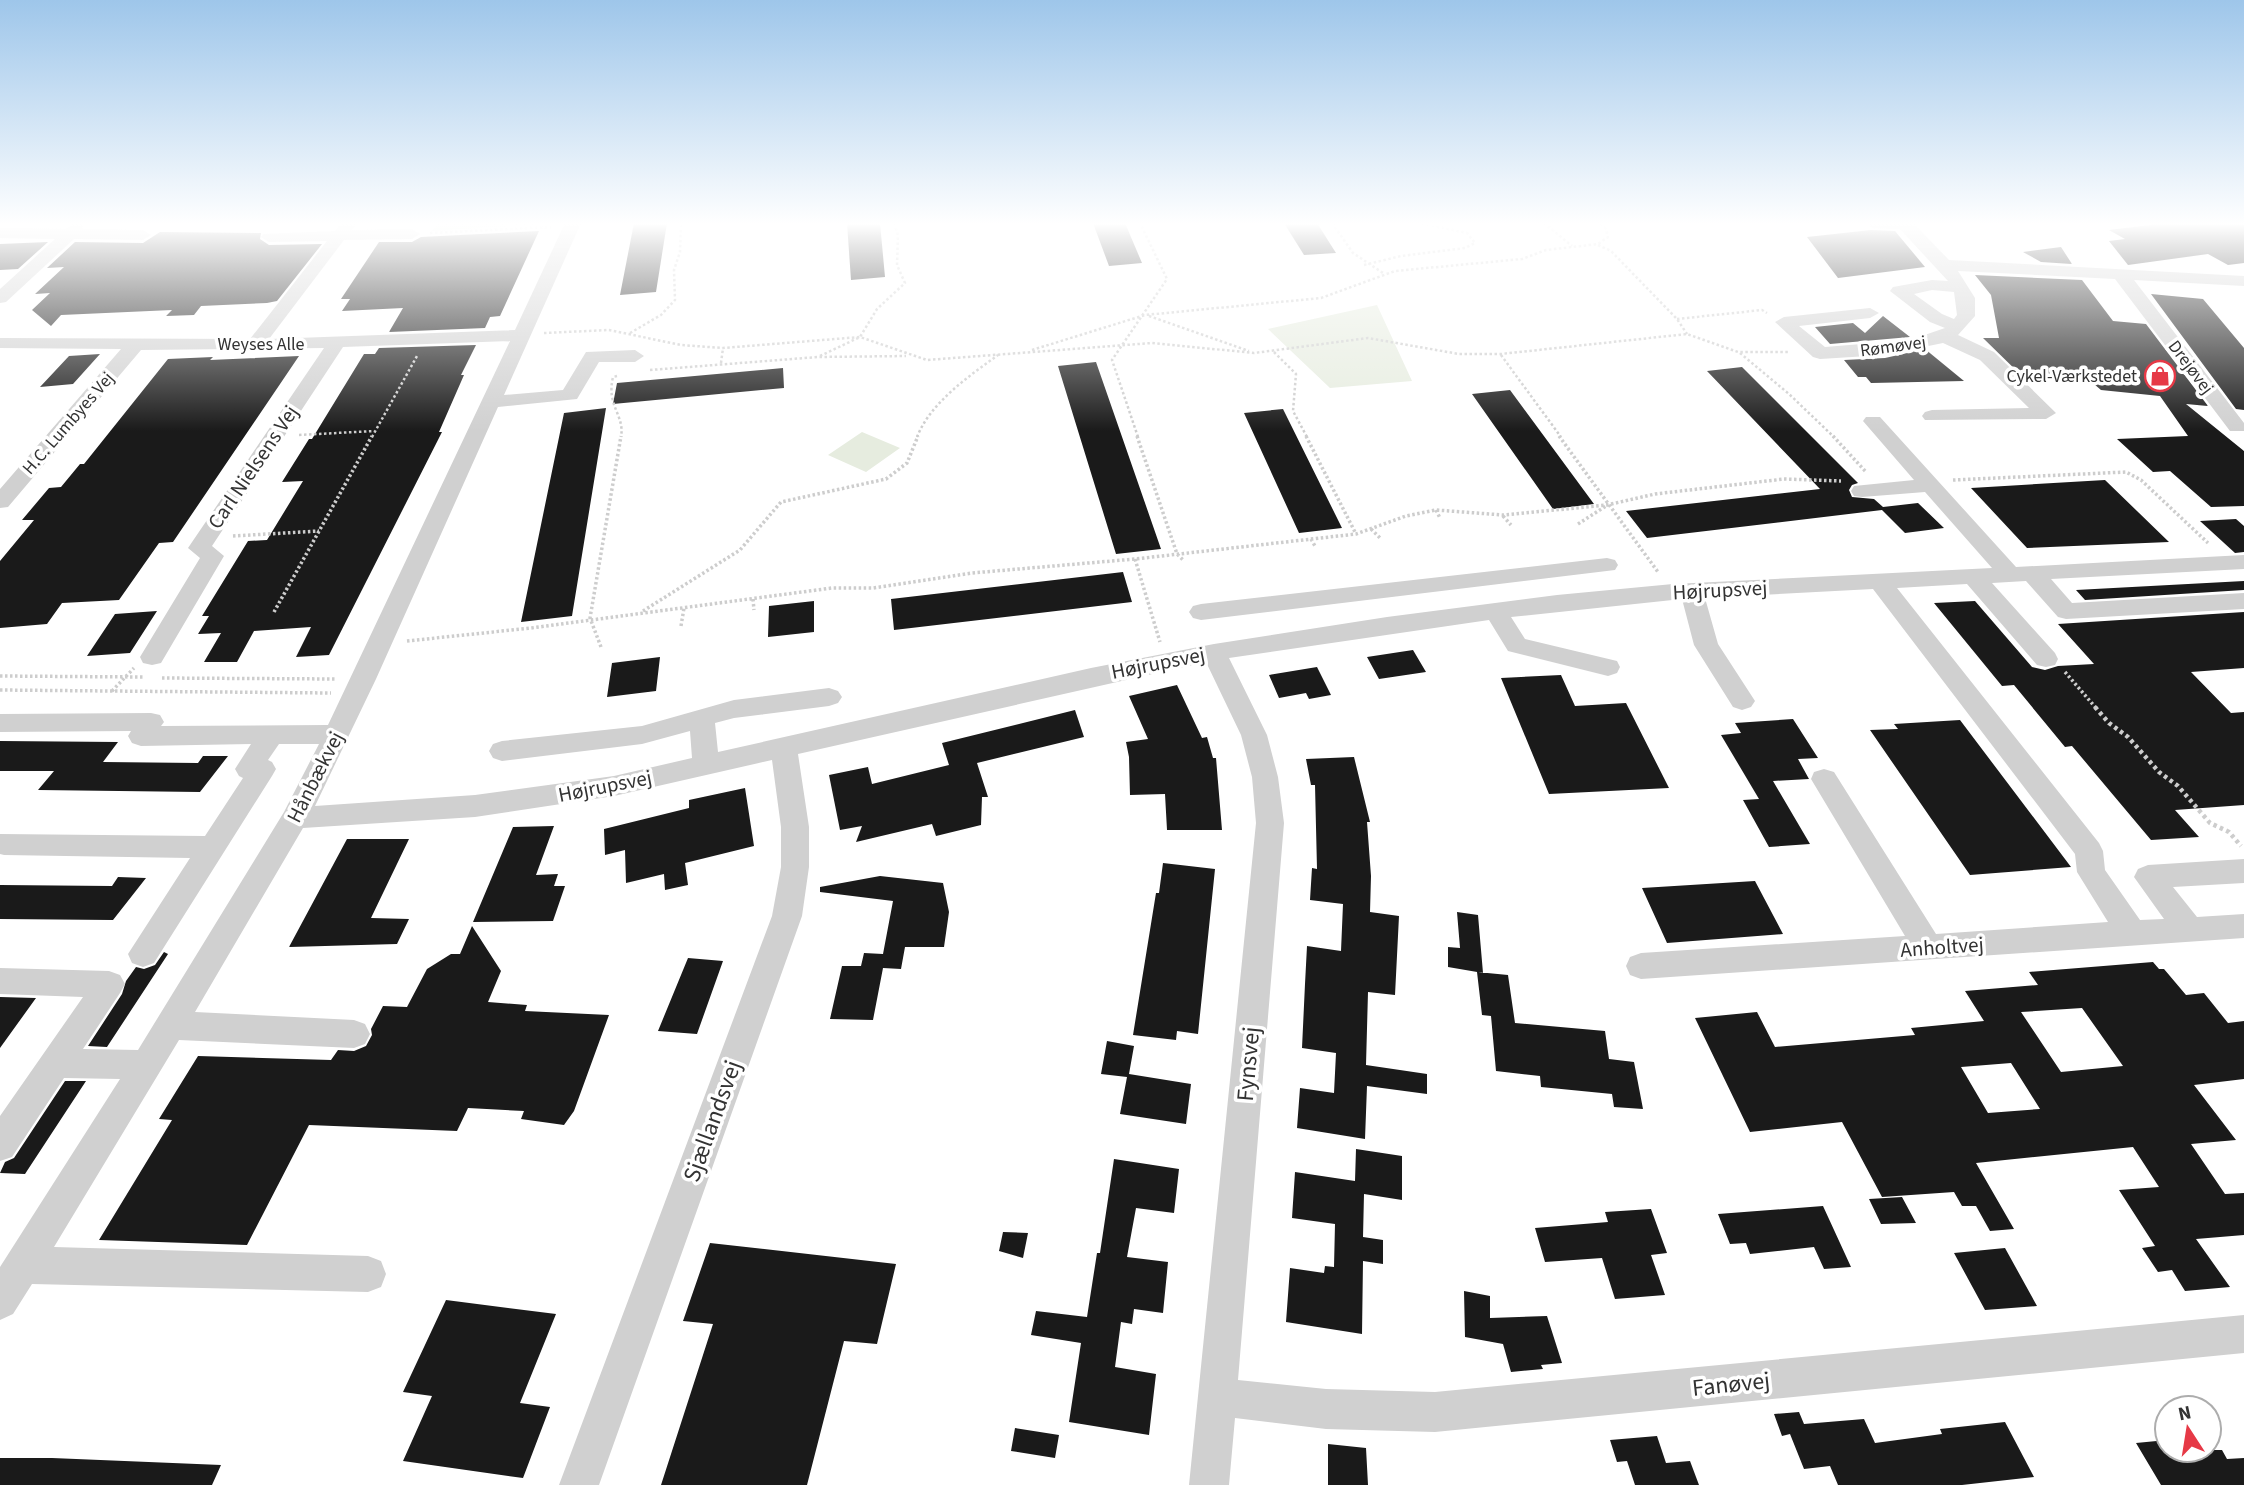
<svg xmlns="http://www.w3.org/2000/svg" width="2244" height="1485" font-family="'Source Sans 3',sans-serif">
  <rect width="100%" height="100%" fill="#fff"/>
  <!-- green -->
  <path fill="#e6ecdf" d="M437,223H555L432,231Z
    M1377,305L1412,381L1330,388L1268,329Z
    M862,432L900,448L866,472L828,455Z"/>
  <!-- building -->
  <path fill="#1a1a1a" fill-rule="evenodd" d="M634,223H667L656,292L620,295Z
    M847,223H880L885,277L851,280Z
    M1093,223H1125L1142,263L1109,266Z
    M1284,223H1317L1336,253L1304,255Z
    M2166,223H2244V263L2228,265L2208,254L2128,265L2109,241L2125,239L2109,230Z
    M1871,230L1895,231L1925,267L1838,278L1807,237Z
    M539,231L500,316L490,317L485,328L389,332L403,308L342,311L350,299H341L379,242H412L421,237Z
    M160,232L261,233L260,239L269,245L322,244L277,301L267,303L201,306L194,315L166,316L172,310L61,315L51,326L32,310L50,293L35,294L64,267L47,268L75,242L143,243Z
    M48,242L18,269L0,270V244Z
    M2061,247L2072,264L2041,262L2023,252Z
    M1975,275L2082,280L2113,321L2146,324L2208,406L2186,404L2244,451V506L2211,507L2170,471L2153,472L2117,439L2188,436L2160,396L2101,390L2087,378L2025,379L1983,338H1999L1991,295Z
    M2151,294L2203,299L2244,348V410L2236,409Z
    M1883,316L1910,337L1830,344L1815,327L1853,323L1865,333Z
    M476,345L461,375H464L439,432H442L329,655L296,657L311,627L254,631L237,662H204L221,633L198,634L209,616H202L248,541L267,540L303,481L282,482L309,439H312L364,354H375L379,348Z
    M1925,349L1964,381L1871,383L1866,377H1858L1844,360L1885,358Z
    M100,354L73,384L40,387L69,356Z
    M299,356L173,542L159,543L119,600L62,603L47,624L0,628V561L34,520H22L49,488L61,487L80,464H84L168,359L213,357L210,360Z
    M1096,362L1161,549L1116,554L1058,366Z
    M1742,367L1858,483L1852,485L1849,490L1852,497L1874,499L1883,507L1918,503L1944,528L1905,533L1882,510L1647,538L1626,511L1820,489L1707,371Z
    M783,368L784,388L613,404L617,383Z
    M1510,390L1594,504L1553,509L1472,394Z
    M606,408L572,616L521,622L564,413Z
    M1283,409L1342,528L1299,533L1244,413Z
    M2105,480L2169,542L2027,548L1971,488Z
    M2236,519L2244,526V552L2235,553L2200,521Z
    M1123,572L1132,602L894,630L891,599Z
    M2244,581V590L2085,600L2076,590Z
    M814,601V632L768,637L769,606Z
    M1975,601L2032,667L2045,670L2058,666L2094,664L2058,624L2244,612V668L2191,672L2231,713L2244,712V805L2175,810L2199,837L2151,840L2072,746L2065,747L2014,685L2002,686L1934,603Z
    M157,611L130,653L87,656L115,614Z
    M1413,650L1426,672L1379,679L1367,657Z
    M660,657L656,691L607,697L612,663Z
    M1317,667L1331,695L1309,699L1306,693L1279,698L1269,675Z
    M1561,675L1575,706L1626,703L1669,788L1549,794L1501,678Z
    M1177,685L1202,738L1207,737L1213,758H1216L1222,830H1167L1165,794L1130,795L1129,757L1126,742L1148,739L1129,696Z
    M1075,710L1084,737L977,763L988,797H982L981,825L936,836L932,824L856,842L862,826L840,830L829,775L868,767L872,784L949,765L942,743Z
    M1793,719L1818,758L1798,759L1809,779L1773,781L1810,844L1769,847L1743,800L1759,799L1721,735L1741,733L1735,723Z
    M1960,720L2071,867L1970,875L1870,730L1898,729L1894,724Z
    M0,741L118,742L103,762L198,763L203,756H228L200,792L38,790L54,771H0Z
    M1354,757L1370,822H1367L1371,876L1370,912L1399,916L1395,995L1368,992L1366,1065L1427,1074V1094L1367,1086L1365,1139L1297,1128L1300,1088L1334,1093L1336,1053L1302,1048L1305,984L1307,946L1341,951L1343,904L1310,900L1312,868L1317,869L1315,785H1311L1306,759Z
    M745,788L754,846L685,863L688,885L665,890L664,874L626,883L625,850L605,855L604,829L689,808V800Z
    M554,826L536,875L558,874L554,886H565L553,921L473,922L513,827Z
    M347,839H409L371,918L409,919L397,944L289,947Z
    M1163,863L1215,869L1198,1034L1177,1031L1176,1040L1133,1035L1156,893H1159Z
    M880,876L943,883L949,912L944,947H905L901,969L883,968L873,1020L830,1019L842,966H861L864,953L883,954L893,901L820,892V887Z
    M118,877L146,878L113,920L0,919V885L112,886Z
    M1755,881L1783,934L1667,943L1642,888Z
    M1457,912L1478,915L1483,973L1448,967V947L1460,948Z
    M472,926L501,971L488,1002L527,1005L525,1011L609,1015L574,1111L564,1125L521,1119L524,1111L468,1108L457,1131L309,1125L247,1245L99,1240L172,1120L159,1119L198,1056L331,1060L338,1050L354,1051L366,1046L372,1035L371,1029L383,1006L407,1007L427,969L451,954H460Z
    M164,952L168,954L107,1047L88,1046L122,994L126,981L136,967L144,969L155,965Z
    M688,958L723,961L697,1034L658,1031Z
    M2153,962L2159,969H2164L2186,995L2204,993L2228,1023L2244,1021V1079L2194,1085L2236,1140L2191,1144L2225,1194L2244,1193V1235L2196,1239L2230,1287L2185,1291L2172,1270L2158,1272L2142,1248L2155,1246L2119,1190L2159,1187L2133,1147L1976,1163L2014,1229L1990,1231L1976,1206H1962L1954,1192L1882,1197L1842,1122L1750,1132L1695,1018L1757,1012L1775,1047L1915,1035L1911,1028L1984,1021L1965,991L2038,985L2029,972ZM2082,1008L2123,1066L2061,1072L2021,1012ZM2011,1063L2040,1109L1988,1113L1961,1067Z
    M1477,972L1508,975L1515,1023L1605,1031L1609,1059L1634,1062L1643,1109L1614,1107L1612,1094L1541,1087L1540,1076L1496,1071L1491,1016L1482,1015Z
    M0,997L36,998L0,1048Z
    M1107,1041L1134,1046L1129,1074L1191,1084L1186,1124L1120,1114L1127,1077L1101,1074Z
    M65,1081H86L25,1174L0,1173L5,1162L14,1158Z
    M1356,1149L1402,1156V1200L1364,1194L1363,1237L1383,1240V1264L1363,1261L1362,1334L1286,1322L1290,1268L1324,1273L1325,1266L1334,1267L1335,1224L1292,1218L1295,1172L1355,1181Z
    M1114,1159L1179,1169L1174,1213L1136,1208L1127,1257L1168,1262L1163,1313L1134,1309L1132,1324L1121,1322L1115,1367L1156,1374L1149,1435L1069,1422L1081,1343L1031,1335L1036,1311L1087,1317L1097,1253H1100Z
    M1902,1197L1916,1223L1881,1224L1869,1199Z
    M1823,1206L1851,1267L1824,1269L1814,1247L1750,1254L1746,1243L1730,1244L1718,1214Z
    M1651,1209L1667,1253L1651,1255L1665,1295L1615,1299L1602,1258L1545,1262L1535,1228L1608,1222L1605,1212Z
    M1003,1232L1028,1233L1023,1258L999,1251Z
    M710,1243L896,1264L877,1344L844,1341L807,1485H661L713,1324L683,1321Z
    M2005,1248L2037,1306L1985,1310L1954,1253Z
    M1464,1291L1490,1296V1318L1547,1316L1562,1363L1541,1365L1543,1369L1511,1372L1503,1344L1465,1337Z
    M446,1300L556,1314L520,1403L550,1407L523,1478L403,1461L432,1396L403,1392Z
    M1799,1412L1804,1424L1864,1419L1875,1443L1942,1434L1940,1429L2005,1422L2034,1477L1962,1485H1838L1830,1466L1804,1469L1790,1434L1782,1436L1774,1414Z
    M1015,1428L1059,1435L1055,1458L1011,1451Z
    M1657,1436L1666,1463L1690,1461L1699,1485H1635L1627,1461L1617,1462L1610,1440Z
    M2167,1440V1450H2222L2227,1459L2244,1458V1485H2161L2136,1443Z
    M1328,1444L1366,1448L1368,1485H1328Z
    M0,1458H52L221,1465L212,1485H0Z"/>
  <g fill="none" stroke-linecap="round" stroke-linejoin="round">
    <!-- path-far2 -->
    <path stroke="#cdcdcd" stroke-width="2.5" stroke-dasharray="2.5 2.5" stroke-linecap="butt" d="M1332,223L1353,253L1383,273
      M1544,223L1572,246
      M430,233L551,227
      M1598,245L1611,251L1677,319L1687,334
      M1364,265L1401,256L1465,248L1475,243L1467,233L1420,223
      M1149,316L1249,351
      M1677,319L1762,310L1767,313
      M544,333L609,330L681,345L723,348L860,337L927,360L1152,343L1254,353L1368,338L1459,354H1501L1687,334L1738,352H1788
      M630,333L661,315L675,300L674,270L680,252L681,223
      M1032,350L1145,315L1321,298L1395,271L1522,259L1546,250L1598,244L1608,237L1606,229L1600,223
      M1274,352L1296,374L1293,411L1307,437
      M1740,353L1789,394L1834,437
      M1501,355L1561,437
      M820,356L860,337L877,309L905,283L897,265L898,235L894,223
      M721,363L723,348
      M650,370L818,357L906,356
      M617,376L613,377C606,406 625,415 621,437
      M299,435L374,431
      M372,437L417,356
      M917,437C931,402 968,377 998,355
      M1138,437L1112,360L1167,279L1140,223"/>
    <!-- path-far1 -->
    <path stroke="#cdcdcd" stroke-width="3.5" stroke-dasharray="2.5 2.5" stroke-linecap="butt" d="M1137,436L1177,554L1184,561
      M1306,436L1356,534
      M1559,436L1658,572
      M1833,436L1866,472
      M1953,480L2126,472L2141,480L2208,543
      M1436,510L1440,518
      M1503,516L1511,525
      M1578,524L1606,506
      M1371,529L1381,539
      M233,536L319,531
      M1311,539L1315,546
      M1135,559L1160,642
      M753,599L754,610
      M643,611L740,550L781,502L886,479L907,463L918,436
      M274,612L372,436
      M681,626L684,608
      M407,641L531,628L832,588H873L972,573L1135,559L1356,534L1406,516L1436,510L1503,515L1607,505L1655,494L1784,479L1841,481
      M601,647L590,618L621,436
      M2065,672L2096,708
      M0,676L143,677
      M162,678L335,679
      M0,690L331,693
      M112,691L134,668"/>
    <!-- path -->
    <path stroke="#cdcdcd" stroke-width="4.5" stroke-dasharray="3.5 3.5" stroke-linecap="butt" d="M2095,707L2109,723L2128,737L2159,772L2178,786L2210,823L2229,832L2241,846"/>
    <!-- minor -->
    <path fill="#d0d0d0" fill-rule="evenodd" d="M76,223L82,225L83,229L143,230L151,235L143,240L74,239L6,302L0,303V289L55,239L0,238V228L65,229Z
      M341,223H357L352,230L412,229L420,234L412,239L344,240L269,339L515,330L565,223H581L504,395L563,390L586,352L635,350L644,356L635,362H599L577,399L498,407L376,679L315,806L475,795L614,776L692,758L690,731L642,744L502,761L493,758L489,751L493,744L502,741L642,726L734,700L829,688L838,691L842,697L838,703L829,706L734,718L715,723L718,752L1091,668L1214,644L1387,617L1557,595L1673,584L1992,568L1925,492L1862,497L1854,496L1851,491L1854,486L1914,480L1863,421L1866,417H1880L2016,567L2244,555V569L2051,579L2072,603L2244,593V609L2066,619L2058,617L2026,581L1992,583L2055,653L2058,659L2055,665L2046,667L2037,665L1967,584L1897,588L2099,843L2103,851L2105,870L2140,920L2164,919L2134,877L2138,869L2148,865L2244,859V883L2173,887L2197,917L2244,914V938L1641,979L1630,975L1626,966L1630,957L1641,953L1905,936L1811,779L1814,772L1824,769L1834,772L1936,934L2108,922L2077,872L2075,854L1873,589L1705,598L1718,644L1755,701L1751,707L1742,710L1733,707L1694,645L1682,599L1511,617L1525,639L1617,661L1620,667L1617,673L1608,676L1508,651L1489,620L1229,658L1267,735L1278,777L1284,823L1238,1380L1326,1389L1435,1392L2244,1315V1353L1435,1432L1326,1429L1235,1418L1229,1485H1189L1256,823L1252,777L1241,735L1206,662L798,754L809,827V867L802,916L599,1485H559L772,916L781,867V827L772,760L614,796L475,817L303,828L195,1012L354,1020L365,1024L370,1034L365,1044L354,1048L179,1040L54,1247L368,1256L381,1261L386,1274L381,1287L368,1292L32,1284L13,1314L0,1320V1267L120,1079L64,1078L12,1157L0,1161V1116L83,997L0,994V968L109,971L120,975L125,984L120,993L83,1049L138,1050L284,812L319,744H279L268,760L272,762L276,769L272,776L154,963L143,967L132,963L128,954L190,858L4,855L0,854V834L205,836L243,778L239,776L235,769L251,744L141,746L132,743L128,736L131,731L0,732V714L151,713L160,715L164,722L161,726L328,725L510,341L343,347L212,546L224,556L161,663L152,665L143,663L140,657L200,558L188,548L324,348L141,350L8,507L0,508V489L121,349L0,348V338L250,339L327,241L269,242L261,237L263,234L335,231Z
      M1865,223H1913L1949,260L2244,276V286L2134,280L2244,423V431H2230L2115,279L1958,271L1975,298V316L1958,335L1994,352L2056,413L2046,419L1925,420L1922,416L1925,412L1932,410L2029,408L1980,360L1943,343L1884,355L1820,359L1813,357L1775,322L1784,317L1870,308L1879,313L1870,318L1799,326L1825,347L1910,340L1945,328L1930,322L1890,291L1893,287L1932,280L1948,281L1900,229L1873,228ZM1932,290L1954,292L1957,315L1954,319L1942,314L1914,294Z
      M1607,558L1615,560L1618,565L1615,570L1201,620L1193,618L1189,612L1193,606L1201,604Z"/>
  </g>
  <!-- sky -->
  <linearGradient id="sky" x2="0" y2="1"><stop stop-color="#9ec6ea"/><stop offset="0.52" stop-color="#fff"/><stop offset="1" stop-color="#fff" stop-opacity="0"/></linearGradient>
  <rect width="2244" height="431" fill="url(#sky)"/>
  <!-- icons -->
  <defs>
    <g id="shop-ring" transform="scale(1.575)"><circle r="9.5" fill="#fff" stroke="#e63946" stroke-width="1.5"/><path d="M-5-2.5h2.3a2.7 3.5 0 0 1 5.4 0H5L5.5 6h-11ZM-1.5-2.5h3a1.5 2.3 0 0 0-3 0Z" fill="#e63946"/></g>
  </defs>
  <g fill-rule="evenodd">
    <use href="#shop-ring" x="2160" y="376"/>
  </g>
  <g text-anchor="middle" stroke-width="7" stroke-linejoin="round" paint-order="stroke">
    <!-- far-street labels -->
    <g font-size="18" fill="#333" stroke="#fff">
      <text x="261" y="350">Weyses Alle</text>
      <text transform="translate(1893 346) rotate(-8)" y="6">Rømøvej</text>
      <text transform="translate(2191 367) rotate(53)" y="6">Drejøvej</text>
      <text transform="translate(68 423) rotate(-49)" y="6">H.C. Lumbyes Vej</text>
    </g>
    <!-- far-poi labels -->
    <g font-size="18" fill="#333" stroke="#fff" text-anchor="end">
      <text x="2137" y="382">Cykel-Værkstedet</text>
    </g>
    <!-- street labels -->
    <g font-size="21" fill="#333" stroke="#fff">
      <text transform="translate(253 467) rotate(-56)" y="7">Carl Nielsens Vej</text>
      <text transform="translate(1720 590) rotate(-3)" y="7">Højrupsvej</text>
      <text transform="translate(1158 663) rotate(-11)" y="7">Højrupsvej</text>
      <text transform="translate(315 777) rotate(-63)" y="7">Hånbækvej</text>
      <text transform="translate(605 786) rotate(-11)" y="7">Højrupsvej</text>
      <text transform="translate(1942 947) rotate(-4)" y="7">Anholtvej</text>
    </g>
    <!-- near-street labels -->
    <g font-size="24" fill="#333" stroke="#fff">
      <text transform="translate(1248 1064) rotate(-85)" y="8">Fynsvej</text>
      <text transform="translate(712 1121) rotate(-70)" y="8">Sjællandsvej</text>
      <text transform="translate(1731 1384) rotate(-6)" y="8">Fanøvej</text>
    </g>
  </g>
  <!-- north arrow -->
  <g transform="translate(2188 1429) rotate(348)"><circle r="33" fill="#ffffff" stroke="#adadad" stroke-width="2"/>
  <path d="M0-5L12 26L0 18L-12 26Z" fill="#e63946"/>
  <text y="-10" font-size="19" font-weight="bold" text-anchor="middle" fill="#333333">N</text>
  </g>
</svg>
